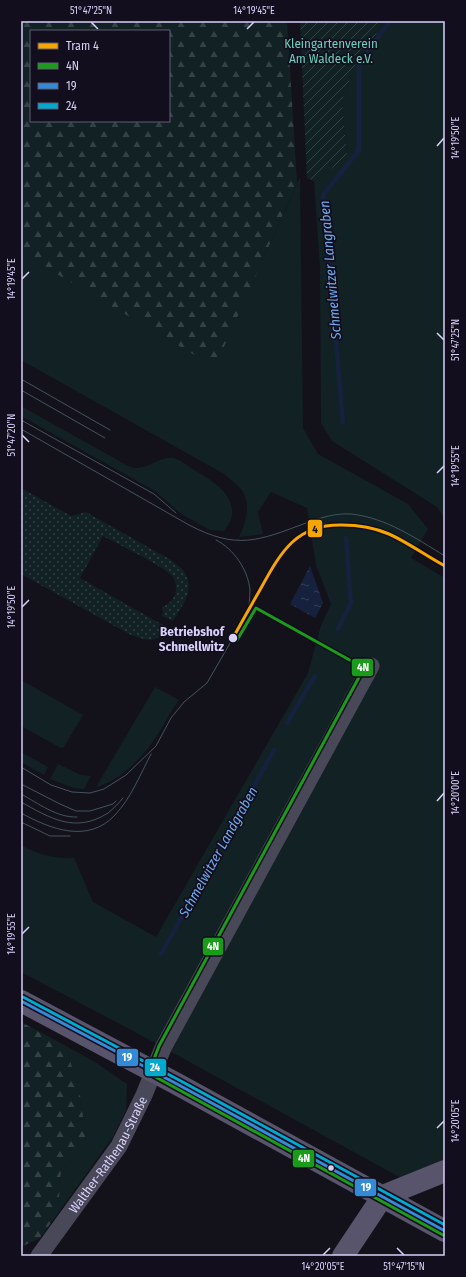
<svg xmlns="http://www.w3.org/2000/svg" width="466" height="1277" font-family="'Fira Sans Condensed',sans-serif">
  <defs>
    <pattern id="forest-firs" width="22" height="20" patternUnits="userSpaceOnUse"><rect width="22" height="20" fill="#122224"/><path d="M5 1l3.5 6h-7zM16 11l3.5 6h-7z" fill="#344145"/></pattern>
    <pattern id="park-dots" width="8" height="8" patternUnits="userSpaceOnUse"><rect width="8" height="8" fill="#122224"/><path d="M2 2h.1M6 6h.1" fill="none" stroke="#344145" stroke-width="1.8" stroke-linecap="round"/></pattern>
    <pattern id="garden-furrows" width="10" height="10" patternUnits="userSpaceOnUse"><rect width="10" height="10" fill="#122224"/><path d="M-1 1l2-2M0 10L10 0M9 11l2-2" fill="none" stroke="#344145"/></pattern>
    <pattern id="water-ripples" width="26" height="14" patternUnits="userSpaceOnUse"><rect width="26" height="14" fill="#15213d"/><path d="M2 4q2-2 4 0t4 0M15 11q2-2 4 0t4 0" fill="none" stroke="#36405a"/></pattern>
  </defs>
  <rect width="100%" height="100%" fill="#13121a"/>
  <!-- grass -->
  <path fill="#122224" d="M385,21H445V519L437,507L332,441L321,423L320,268L314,181L347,156L342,101L355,65Z
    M300,177L303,428L318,454L408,504L428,529L411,558L445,578V1160L401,1178L135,1032L21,972V845C38,855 55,859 74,858L93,902L156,937L308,673L321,625L331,604L316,565L307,508L271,492L258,512L263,534L239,537C247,521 252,501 239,487C234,482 229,478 224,474L21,360V253L215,366Z
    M21,406L130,467C146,472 160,455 174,458C181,460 189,467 196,471C213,481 238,496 231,520C229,524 226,528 224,531L210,530L197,523L180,513L155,491L21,416Z
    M21,680L83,715L64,747L61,748L21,726Z
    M155,687L179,700C169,713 163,728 153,741C146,753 123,776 111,781C106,784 101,785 96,787Z
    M21,752L48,767L44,775L21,762Z
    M58,764L81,775L91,776L84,789L74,788L50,779Z
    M66,1046L95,1062L127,1084L126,1110L113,1137L58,1213L61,1170L86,1144L81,1099Z"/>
  <!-- forest -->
  <path fill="url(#forest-firs)" fill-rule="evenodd" d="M21,21H287L297,183L215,367L21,253ZM31,31H169V121H31Z
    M21,1022L66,1046L81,1099L86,1144L61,1170L58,1213L40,1238L21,1247Z"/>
  <!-- park -->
  <path fill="url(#park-dots)" d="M21,488L71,516L86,512L171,560C174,563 180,566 183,570C197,589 182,605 173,621L162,616L163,611L162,607C168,605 172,601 175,595C177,589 176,582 173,577C167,568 116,543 103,536L80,578L168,628C156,644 147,641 129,634L21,574Z"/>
  <!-- garden -->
  <path fill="url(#garden-furrows)" d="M300,21H385L355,65L342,101L347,157L314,181L307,178Z"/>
  <!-- water -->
  <path fill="url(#water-ripples)" d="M310,566L323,603L315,618L290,604Z"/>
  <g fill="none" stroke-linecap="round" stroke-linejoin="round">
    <!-- stream -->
    <path stroke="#15213d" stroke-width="4.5" d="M343,422L323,195L359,150V63L390,21
      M338,629L351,603L346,538
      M287,723L315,676
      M161,954L274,750"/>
    <!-- street -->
    <path stroke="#494859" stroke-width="17" id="s1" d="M39,1256L119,1146L144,1095L163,1048L371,666"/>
    <!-- secondary -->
    <path stroke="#57546c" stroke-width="22" d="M21,1001L177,1084L445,1231
      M343,1256L383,1196L445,1171"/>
    <!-- tram -->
    <path stroke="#445360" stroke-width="1" d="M21,379L110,430
      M21,390L105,438
      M21,420L154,494L176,513
      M21,429L189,525C237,550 258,541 306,523C320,518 335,513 351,514C387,518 415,538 445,556
      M315,523L350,525
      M216,540C234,549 248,570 250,590C250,597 249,605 248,612
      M21,767L51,785L72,792L90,793L104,789L126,775L156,746L171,718L184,702L207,683L233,638
      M21,784L60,804L76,811H90L113,804L116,801
      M21,794C38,803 57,818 77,817
      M21,802C50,818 75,834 108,813C113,809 119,803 123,798
      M21,813C50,829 88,844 115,815C131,798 140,775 151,754
      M21,822L50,836H70"/>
    <!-- bus-1 casing -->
    <g stroke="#120e1d" stroke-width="6">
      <path id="bus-1" d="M237,640L256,608L364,668L159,1046L149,1072L152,1075L443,1235"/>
    </g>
    <!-- bus-2 casing -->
    <g stroke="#120e1d" stroke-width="6">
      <path id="bus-2" d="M21,1001L177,1084L445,1231"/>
    </g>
    <!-- bus-3 casing -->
    <g stroke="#120e1d" stroke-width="6">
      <path id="bus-3" d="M23,997L179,1080L445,1225"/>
    </g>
    <!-- bus-1 -->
    <use href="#bus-1" stroke="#1a9c1a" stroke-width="3"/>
    <!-- bus-2 -->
    <use href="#bus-2" stroke="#338bd7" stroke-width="3"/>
    <!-- bus-3 -->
    <use href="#bus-3" stroke="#00a9ce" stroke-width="3"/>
    <!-- tram-1 casing -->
    <g stroke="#120e1d" stroke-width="6">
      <path id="tram-1" d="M233,638C242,621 252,604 261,588C281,552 296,524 342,525C358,525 375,528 389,534C409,543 426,556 445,566"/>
    </g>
    <!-- tram-1 -->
    <use href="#tram-1" stroke="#f7a600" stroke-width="3"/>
  </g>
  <!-- ticks -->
  <path fill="none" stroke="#d7d0f9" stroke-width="1.5" d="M91,22L98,29M247,29L254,22M437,146L444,138M22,279L29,272M437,333L444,340M22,435L29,442M437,473L444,466M22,607L29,600M437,801L444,793M22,934L29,927M437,1128L444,1121M397,1248L404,1255M323,1255L330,1248"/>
  <!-- markers -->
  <g fill="#d7d0f9" stroke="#120e1d" stroke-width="1.5">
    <circle cx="233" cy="638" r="5"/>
    <circle cx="331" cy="1168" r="3.5"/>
  </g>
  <g text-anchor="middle" stroke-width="3.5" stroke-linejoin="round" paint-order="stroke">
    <!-- park labels -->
    <g font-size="13" fill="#66cebb" stroke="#120e1d">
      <text x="331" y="48">Kleingartenverein<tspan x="331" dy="15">Am Waldeck e.V.</tspan></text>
    </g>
    <!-- stop labels -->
    <g font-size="13" font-weight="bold" fill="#d7d0f9" stroke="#120e1d" text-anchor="end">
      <text x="224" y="636">Betriebshof<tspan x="224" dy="15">Schmellwitz</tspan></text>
    </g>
    <!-- street labels -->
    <g font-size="13" fill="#d7d0f9" stroke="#120e1d">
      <text dy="5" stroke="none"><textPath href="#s1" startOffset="123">Walther-Rathenau-Straße</textPath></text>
    </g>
    <!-- water labels -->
    <g font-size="14" font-style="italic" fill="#6ca8eb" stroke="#120e1d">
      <text transform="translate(330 270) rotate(-95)" y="5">Schmelwitzer Langraben</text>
      <text transform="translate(218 852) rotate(-61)" y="5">Schmelwitzer Landgraben</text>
    </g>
  </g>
  <g stroke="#120e1d" stroke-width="1.5">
    <rect x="307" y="519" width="16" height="19" rx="4" fill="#f7a600"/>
    <rect x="351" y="658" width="23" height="19" rx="4" fill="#1a9c1a"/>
    <rect x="202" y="937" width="22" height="19" rx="4" fill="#1a9c1a"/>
    <rect x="116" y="1048" width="23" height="19" rx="4" fill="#338bd7"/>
    <rect x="144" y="1058" width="23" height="19" rx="4" fill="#00a9ce"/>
    <rect x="292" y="1149" width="23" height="19" rx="4" fill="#1a9c1a"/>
    <rect x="354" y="1178" width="23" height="19" rx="4" fill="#338bd7"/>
  </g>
  <g font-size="11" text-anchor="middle" font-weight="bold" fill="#fff">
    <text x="363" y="671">4N</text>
    <text x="213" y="950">4N</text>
    <text x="127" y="1061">19</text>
    <text x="155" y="1071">24</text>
    <text x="304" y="1162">4N</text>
    <text x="366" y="1191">19</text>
  </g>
  <g font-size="11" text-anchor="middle" font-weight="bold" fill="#111">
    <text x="315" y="533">4</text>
  </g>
  <!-- border -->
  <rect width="466" height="1277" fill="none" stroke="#120e1d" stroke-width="44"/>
  <!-- legend -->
  <rect x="30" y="30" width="140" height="92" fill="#120e1d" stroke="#615c75"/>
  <rect x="38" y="43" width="20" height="6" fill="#f7a600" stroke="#615c75"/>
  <text x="66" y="50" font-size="12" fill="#d7d0f9">Tram 4</text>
  <rect x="38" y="63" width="20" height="6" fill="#1a9c1a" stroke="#615c75"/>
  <text x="66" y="70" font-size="12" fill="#d7d0f9">4N</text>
  <rect x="38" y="83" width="20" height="6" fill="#338bd7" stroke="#615c75"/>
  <text x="66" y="90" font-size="12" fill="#d7d0f9">19</text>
  <rect x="38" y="103" width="20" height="6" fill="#00a9ce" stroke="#615c75"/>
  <text x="66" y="110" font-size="12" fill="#d7d0f9">24</text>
  <rect x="22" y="22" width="422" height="1233" fill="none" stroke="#d7d0f9" stroke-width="1.5"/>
  <g font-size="10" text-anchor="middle" fill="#d7d0f9">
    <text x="91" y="14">51°47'25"N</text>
    <text x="254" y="14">14°19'45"E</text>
    <text transform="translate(455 138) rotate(-90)" y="4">14°19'50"E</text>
    <text transform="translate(11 279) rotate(-90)" y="4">14°19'45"E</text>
    <text transform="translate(455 340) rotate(-90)" y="4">51°47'25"N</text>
    <text transform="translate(11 435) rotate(-90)" y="4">51°47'20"N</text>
    <text transform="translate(455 466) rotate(-90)" y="4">14°19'55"E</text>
    <text transform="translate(11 607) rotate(-90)" y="4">14°19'50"E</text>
    <text transform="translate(455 793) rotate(-90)" y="4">14°20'00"E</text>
    <text transform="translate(11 934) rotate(-90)" y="4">14°19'55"E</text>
    <text transform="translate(455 1121) rotate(-90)" y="4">14°20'05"E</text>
    <text x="323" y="1270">14°20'05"E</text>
    <text x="404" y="1270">51°47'15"N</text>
  </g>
</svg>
